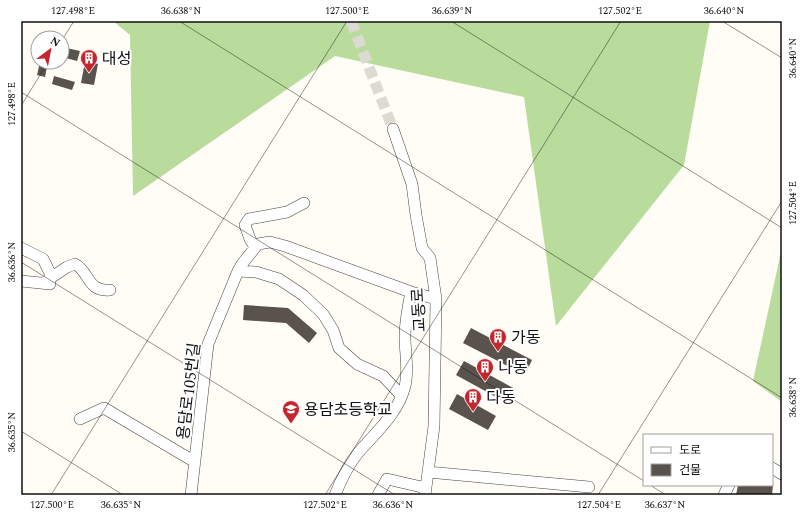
<svg xmlns="http://www.w3.org/2000/svg" width="803" height="516" font-family="Spectral,'Noto Sans KR',serif">
  <rect width="100%" height="100%" fill="#fffdf5"/>
  <!-- forest -->
  <path fill="#b9dc9c" d="M113,21H710L684,165L556,326L524,97L335,56L133,196L130,35Z
    M782,247V402L753,381Z"/>
  <!-- building -->
  <path fill="#5a524d" d="M62,47L80,51L77,61L62,57Z
    M40,62H48L45,77L37,75Z
    M85,62L98,64L94,85L81,83Z
    M54,76L75,82L72,90L52,84Z
    M244,305L288,308L317,333L309,343L286,323L243,320Z
    M471,328L532,360L525,375L463,343Z
    M464,361L515,389L507,403L456,375Z
    M457,394L496,416L488,430L449,409Z
    M738,485H773L772,495H736Z"/>
  <g fill="none" stroke-linecap="round" stroke-linejoin="round">
    <!-- minor-tunnel -->
    <path stroke="#dbdad3" stroke-width="11" stroke-dasharray="11 5.5" stroke-linecap="butt" d="M351,21L393,129"/>
    <!-- minor casing -->
    <g stroke="#444" stroke-width="12">
      <path id="minor" d="M393,129L412,184L416,215L422,248L430,258L436,299L434,426L425,495
        M255,247L250,239L245,225L249,219L287,212L304,203
        M21,248L43,259L52,277L44,283
        M238,271L256,272L279,279L303,295L323,314L333,330L339,348L357,364L383,376L401,395
        M52,277L67,267L75,264C90,272 87,292 110,290
        M21,281L50,284
        M80,419L104,408L195,462
        M772,468L782,474
        M428,472L589,487
        M191,495L208,344L238,271L242,264L258,244L270,242L285,246L411,292L436,299
        M335,495C341,480 348,465 358,453C376,432 398,414 405,386C409,370 405,353 405,337C405,322 408,307 411,292
        M378,495L387,479L426,488
        M724,495L729,485"/>
    </g>
    <!-- minor -->
    <use href="#minor" stroke="#fff" stroke-width="11"/>
  </g>
  <!-- ticks -->
  <path fill="none" stroke="#111" stroke-width="1" stroke-opacity="0.45" d="M179,21L782,398M451,21L782,228M722,21L782,58M62,40L74,21M21,92L644,481M21,106L48,62M21,262L395,495M21,431L123,495M650,485L666,495M51,495L347,21M325,495L621,21M598,495L782,201"/>
  <!-- icons -->
  <defs>
    <g id="building-pin" transform="scale(0.9)"><path d="M0 17L-7.5 6A9.5 9.5 0 1 1 7.5 6Z" fill="#c4262e" stroke="#fff"/><path d="M-4-6H4V6H1V3H-1V6H-4ZM-2.5-4.3h1.7v1.8h-1.7ZM.8-4.3h1.7v1.8H.8ZM-2.5-1h1.7V.8h-1.7ZM.8-1h1.7V.8H.8Z" fill="#fff"/></g>
    <g id="school-pin" transform="scale(0.9)"><path d="M0 17L-7.5 6A9.5 9.5 0 1 1 7.5 6Z" fill="#c4262e" stroke="#fff"/><path d="M0-5L7-2L0 1L-7-2ZM-4 1L0 2.5L4 1V4Q0 6-4 4Z" fill="#fff"/></g>
  </defs>
  <g fill-rule="evenodd">
    <use href="#building-pin" x="89" y="58"/>
    <use href="#building-pin" x="498" y="337"/>
    <use href="#building-pin" x="485" y="367"/>
    <use href="#building-pin" x="473" y="397"/>
    <use href="#school-pin" x="291" y="409"/>
  </g>
  <g text-anchor="middle" stroke-width="4" stroke-linejoin="round" paint-order="stroke">
    <!-- poi labels -->
    <g font-size="16" fill="#111" stroke="#fff" text-anchor="start">
      <text x="102" y="64">대성</text>
      <text x="511" y="343">가동</text>
      <text x="498" y="373">나동</text>
      <text x="486" y="403">다동</text>
      <text x="304" y="415">용담초등학교</text>
    </g>
    <!-- street labels -->
    <g font-size="16" fill="#111" stroke="#fff">
      <text transform="translate(418 310) rotate(-93)" y="6">교동로</text>
      <text transform="translate(188 391) rotate(-83)" y="6">용담로105번길</text>
    </g>
  </g>
  <!-- border -->
  <rect width="803" height="516" fill="none" stroke="#ffffff" stroke-width="44"/>
  <!-- legend -->
  <rect x="643" y="434" width="130" height="52" fill="#ffffff" stroke="#a0a0a0"/>
  <rect x="651" y="447" width="20" height="6" fill="#ffffff" stroke="#a0a0a0"/>
  <text x="679" y="454" font-size="12" fill="#111111">도로</text>
  <rect x="651" y="464" width="20" height="12" fill="#5a524d" stroke="#a0a0a0"/>
  <text x="679" y="474" font-size="12" fill="#111111">건물</text>
  <!-- north arrow -->
  <g transform="translate(50 50) rotate(32)"><circle r="19" fill="#ffffff" stroke="#a0a0a0"/>
  <path d="M0-3L7 15L0 10L-7 15Z" fill="#c4262e"/>
  <text y="-6" font-size="11" font-weight="bold" text-anchor="middle" fill="#111111">N</text>
  </g>
  <rect x="22" y="22" width="759" height="472" fill="none" stroke="#111" stroke-width="1.5"/>
  <g font-size="10" text-anchor="middle" fill="#111">
    <text x="73" y="14">127.498°E</text>
    <text x="181" y="14">36.638°N</text>
    <text x="347" y="14">127.500°E</text>
    <text x="452" y="14">36.639°N</text>
    <text x="620" y="14">127.502°E</text>
    <text x="724" y="14">36.640°N</text>
    <text transform="translate(792 58) rotate(-90)" y="4">36.640°N</text>
    <text transform="translate(11 104) rotate(-90)" y="4">127.498°E</text>
    <text transform="translate(792 203) rotate(-90)" y="4">127.504°E</text>
    <text transform="translate(11 262) rotate(-90)" y="4">36.636°N</text>
    <text transform="translate(792 397) rotate(-90)" y="4">36.638°N</text>
    <text transform="translate(11 432) rotate(-90)" y="4">36.635°N</text>
    <text x="52" y="508">127.500°E</text>
    <text x="121" y="508">36.635°N</text>
    <text x="325" y="508">127.502°E</text>
    <text x="393" y="508">36.636°N</text>
    <text x="599" y="508">127.504°E</text>
    <text x="665" y="508">36.637°N</text>
  </g>
</svg>
